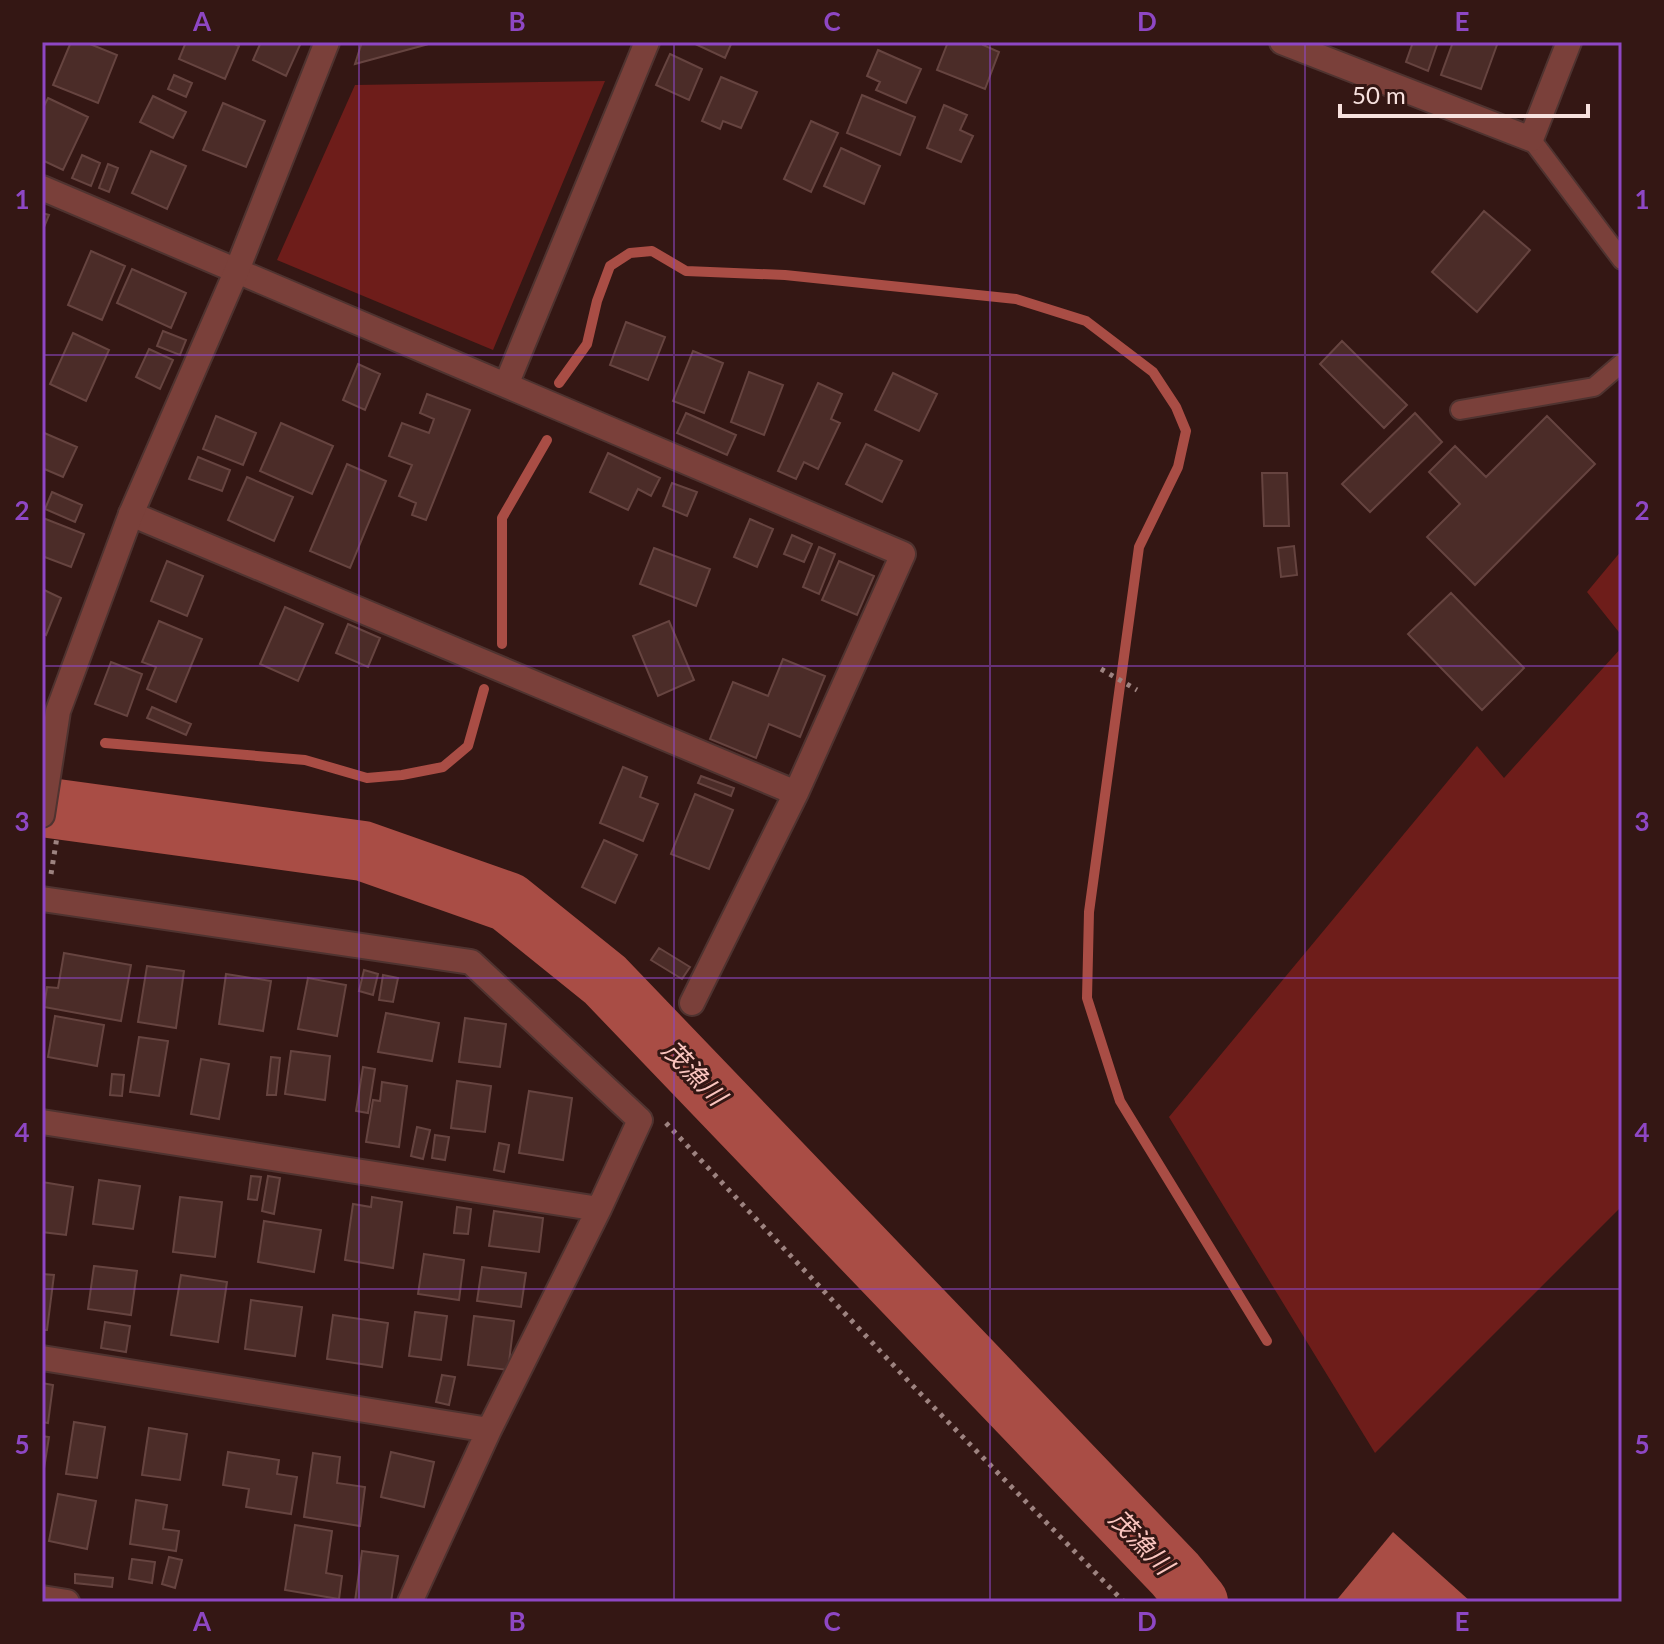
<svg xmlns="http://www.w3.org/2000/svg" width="1664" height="1644" font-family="Lato,'Noto Sans JP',sans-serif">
  <rect width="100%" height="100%" fill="#341714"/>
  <!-- green -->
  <path fill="#6e1d1a" d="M605,81L493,350L277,260L355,85Z
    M1622,550V636L1587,592Z
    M1622,647V1206L1375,1453L1169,1117L1477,746L1504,778Z"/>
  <!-- water -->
  <path fill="#a94d45" d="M1393,1532L1471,1602H1335Z"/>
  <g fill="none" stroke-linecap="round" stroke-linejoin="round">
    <!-- stream -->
    <path stroke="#a94d45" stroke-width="10" d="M559,383L587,344L597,301L610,266L630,253L652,251L686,271L785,275L1016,299L1086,321L1153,372L1176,407L1186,431L1178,467L1139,547L1089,912L1087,998L1120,1101L1267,1341
      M502,644V518L547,440
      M105,743L305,760L367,778L402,775L443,767L468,746L484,689"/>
    <!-- river -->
    <path stroke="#a94d45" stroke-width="60" d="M42,807L363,851L508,902L605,980L1175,1574L1198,1602"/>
  </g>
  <!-- building -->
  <path fill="#4b2c28" stroke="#664440" stroke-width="2" d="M71,42H85L117,55L98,103L53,85Z
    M186,42H230L239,46L225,79L179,59Z
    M261,42H295L300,45L286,76L253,60Z
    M362,42H418L425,45L355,64Z
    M691,42H732L725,58Z
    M948,42H984L983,45L999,52L985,89L937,70Z
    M1413,42H1438L1428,71L1406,62Z
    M1453,42H1498L1481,89L1441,75Z
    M878,50L921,69L906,103L876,90L880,82L867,76Z
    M670,54L702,69L689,100L656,85Z
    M174,75L192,83L186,97L168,89Z
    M721,77L757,92L741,128L723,121L720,129L702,121Z
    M862,95L915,117L900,155L847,133Z
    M153,96L186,112L173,138L140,122Z
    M48,98L88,117L63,170L42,160V110Z
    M223,103L265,121L246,167L203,150Z
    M944,105L967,115L960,130L973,136L961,162L927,148Z
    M811,121L838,133L811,192L784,179Z
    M841,148L880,166L864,204L824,186Z
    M151,151L186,166L167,209L132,193Z
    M82,155L100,163L91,186L72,178Z
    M108,164L118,168L109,192L99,188Z
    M1484,211L1530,250L1477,312L1432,272Z
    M42,213L49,215L42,232Z
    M91,251L125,266L102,320L68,305Z
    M132,269L186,293L171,328L117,303Z
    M626,322L665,337L648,380L610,365Z
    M163,331L186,340L180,355L157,346Z
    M73,333L109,350L86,401L50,384Z
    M1342,341L1407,405L1384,428L1320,364Z
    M149,349L173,360L160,389L136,377Z
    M693,351L723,363L704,413L673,401Z
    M358,364L380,374L365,410L343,400Z
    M749,372L783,385L764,435L731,422Z
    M893,373L937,394L919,431L875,410Z
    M818,383L842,394L831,419L840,423L818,469L804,462L796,479L778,471Z
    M427,394L470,410L426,520L412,515L416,503L399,496L412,465L389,456L402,423L429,433L434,419L420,413Z
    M686,413L736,435L727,455L677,433Z
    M1415,413L1442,442L1370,512L1342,484Z
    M216,416L256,433L243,465L203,449Z
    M1547,416L1595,464L1475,585L1427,537L1460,504L1429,472L1455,446L1486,477Z
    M281,423L333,446L312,494L260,471Z
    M42,432L77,447L63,477L42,468Z
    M866,444L902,461L882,502L846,484Z
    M608,453L660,478L651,496L638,489L628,510L590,492Z
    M198,457L230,470L222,491L189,479Z
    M347,464L386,481L350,568L310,551Z
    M1262,473H1287L1289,526H1264Z
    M247,477L293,497L274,541L228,520Z
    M672,483L697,492L687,516L663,506Z
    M52,492L82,505L75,522L45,509Z
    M43,518L84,534L71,567L42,556Z
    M750,519L773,529L757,567L734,557Z
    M792,535L812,544L804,562L784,554Z
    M1294,546L1297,575L1281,577L1278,548Z
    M819,547L835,554L819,594L803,587Z
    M654,548L710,569L696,606L640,584Z
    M167,561L203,576L187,616L151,601Z
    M839,561L874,576L857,615L822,600Z
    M42,589L61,598L46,635L42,633Z
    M1451,593L1524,668L1482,710L1408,634Z
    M285,607L323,624L298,681L260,664Z
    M159,621L202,639L176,702L147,689L156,667L142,662Z
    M669,621L694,680L658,696L633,636Z
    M348,624L380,638L368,667L336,653Z
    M783,659L825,676L800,737L769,724L756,758L710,739L733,682L768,696Z
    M111,662L142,674L127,716L95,704Z
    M152,707L191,724L186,735L147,718Z
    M623,767L647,777L640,797L658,804L643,841L600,823Z
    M701,776L734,788L731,796L698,783Z
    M695,794L733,810L709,869L671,854Z
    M604,840L637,855L615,903L582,887Z
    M659,948L690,967L682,979L651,960Z
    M64,953L131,965L121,1021L44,1007L47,987L58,988Z
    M147,966L184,971L176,1028L138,1022Z
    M364,970L378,974L373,995L359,991Z
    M226,974L271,981L263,1031L219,1024Z
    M383,975L398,978L393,1002L379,1000Z
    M308,978L346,985L337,1036L298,1029Z
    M386,1013L439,1023L432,1061L378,1052Z
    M55,1016L104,1025L97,1066L48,1057Z
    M465,1018L506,1024L500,1067L459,1062Z
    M139,1037L168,1041L159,1096L130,1092Z
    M291,1051L330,1056L325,1100L285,1094Z
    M271,1057L280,1058L276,1095H267Z
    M201,1059L229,1064L219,1119L191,1114Z
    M363,1067L375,1069L368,1113L356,1111Z
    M112,1074L124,1075L122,1096L110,1095Z
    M457,1081L491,1086L485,1132L451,1128Z
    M382,1082L407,1086L399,1147L366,1142L373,1100L380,1101Z
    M529,1091L572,1098L563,1160L519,1153Z
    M417,1127L430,1130L423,1159L411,1156Z
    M435,1135L449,1137L445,1160L432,1158Z
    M499,1143L509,1145L504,1172L494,1170Z
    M251,1176L261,1177L257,1200L248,1199Z
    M268,1176L280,1178L274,1214L262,1211Z
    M99,1180L140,1186L133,1229L93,1224Z
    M42,1182L73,1187L66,1235L42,1232Z
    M180,1197L222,1202L215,1257L173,1252Z
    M372,1197L402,1202L393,1268L345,1260L353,1204L371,1207Z
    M457,1207L471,1209L468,1234L454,1233Z
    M494,1211L543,1218L539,1252L489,1246Z
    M264,1221L321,1230L314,1272L258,1262Z
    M424,1254L464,1260L459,1300L418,1294Z
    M94,1266L137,1271L131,1315L88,1309Z
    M482,1267L526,1273L521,1307L477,1301Z
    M42,1274L54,1275L47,1330H42Z
    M181,1275L227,1282L218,1342L171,1335Z
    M251,1300L302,1307L295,1356L245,1349Z
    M415,1312L447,1316L441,1360L409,1356Z
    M333,1315L388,1323L382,1367L327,1359Z
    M474,1316L514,1321L508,1370L468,1365Z
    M105,1322L130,1326L126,1352L101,1348Z
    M442,1375L455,1377L449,1405L436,1402Z
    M42,1383L53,1385L48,1423L42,1422Z
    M74,1422L105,1427L97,1478L66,1474Z
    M149,1428L187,1434L180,1480L142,1475Z
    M42,1436L49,1437L43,1475H42Z
    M228,1452L279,1460L277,1474L297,1477L291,1514L246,1507L249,1489L223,1485Z
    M391,1452L434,1462L424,1507L381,1497Z
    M313,1453L340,1457L337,1483L365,1487L360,1526L304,1517Z
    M58,1494L96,1501L87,1549L49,1541Z
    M136,1500L167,1505L163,1529L179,1531L176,1551L130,1544Z
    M295,1525L332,1531L326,1573L342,1576L339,1599L285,1590Z
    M362,1551L398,1556L391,1602L355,1601Z
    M169,1557L182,1560L175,1588L162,1584Z
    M132,1559L155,1562L152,1583L129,1579Z
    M75,1574L113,1578L112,1587L75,1583Z"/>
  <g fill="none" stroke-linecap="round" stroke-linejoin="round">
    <!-- service casing -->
    <g stroke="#4f3330" stroke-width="22">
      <path id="service" d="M1531,139L1622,260
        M1460,410L1594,387L1622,363"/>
    </g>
    <!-- minor casing -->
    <g stroke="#4f3330" stroke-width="28">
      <path id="minor" d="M1282,42L1531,139L1569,42
        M42,188L903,554L796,793L692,1003
        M506,385L647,42
        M131,514L796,793
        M42,899L471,962L640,1120L599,1209L489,1430L410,1602
        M42,1122L599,1209
        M42,1358L489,1430
        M42,1598L67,1602"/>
    </g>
    <!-- tertiary casing -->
    <g stroke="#4f3330" stroke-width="28">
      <path id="tertiary" d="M42,815L58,711L131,514L237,270L327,42"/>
    </g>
    <!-- path -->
    <path stroke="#9d8380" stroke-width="5" stroke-dasharray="4 6" stroke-linecap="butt" d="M1101,669L1137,690
      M51,874L57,837
      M666,1123L912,1385L1124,1602"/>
    <!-- service -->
    <use href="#service" stroke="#7a403a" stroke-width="18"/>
    <!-- minor -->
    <use href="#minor" stroke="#7a403a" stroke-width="24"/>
    <!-- tertiary -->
    <use href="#tertiary" stroke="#7a403a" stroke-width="24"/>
  </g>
  <!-- grid -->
  <path fill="none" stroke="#8e47c4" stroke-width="2" stroke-opacity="0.55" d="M359,42V1602M674,42V1602M990,42V1602M1305,42V1602M42,355H1622M42,666H1622M42,978H1622M42,1289H1622"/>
  <g text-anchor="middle" stroke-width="6" stroke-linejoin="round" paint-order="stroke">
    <!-- water labels -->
    <g font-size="26" font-style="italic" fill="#fac5bf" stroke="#341714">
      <text transform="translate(694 1073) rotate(46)" y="9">茂漁川</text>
      <text transform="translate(1141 1542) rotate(46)" y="9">茂漁川</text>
    </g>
  </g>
  <!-- border -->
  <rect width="1664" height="1644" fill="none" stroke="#341714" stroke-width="88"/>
  <!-- scale -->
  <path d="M1340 104v12h248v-12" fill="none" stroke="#f7e1de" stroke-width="4"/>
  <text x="1352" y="104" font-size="24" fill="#f7e1de" stroke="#341714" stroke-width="6" paint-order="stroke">50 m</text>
  <rect x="44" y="44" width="1576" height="1556" fill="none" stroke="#8e47c4" stroke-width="3"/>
  <g font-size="26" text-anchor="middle" font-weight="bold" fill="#8e47c4">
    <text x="202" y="31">A</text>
    <text x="517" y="31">B</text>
    <text x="832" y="31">C</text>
    <text x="1147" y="31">D</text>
    <text x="1462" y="31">E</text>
    <text x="22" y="209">1</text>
    <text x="1642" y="209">1</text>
    <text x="22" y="520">2</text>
    <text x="1642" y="520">2</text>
    <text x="22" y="831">3</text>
    <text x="1642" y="831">3</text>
    <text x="22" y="1142">4</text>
    <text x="1642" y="1142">4</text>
    <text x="22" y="1454">5</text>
    <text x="1642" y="1454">5</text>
    <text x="202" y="1631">A</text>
    <text x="517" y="1631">B</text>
    <text x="832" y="1631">C</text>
    <text x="1147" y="1631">D</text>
    <text x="1462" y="1631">E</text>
  </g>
</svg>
